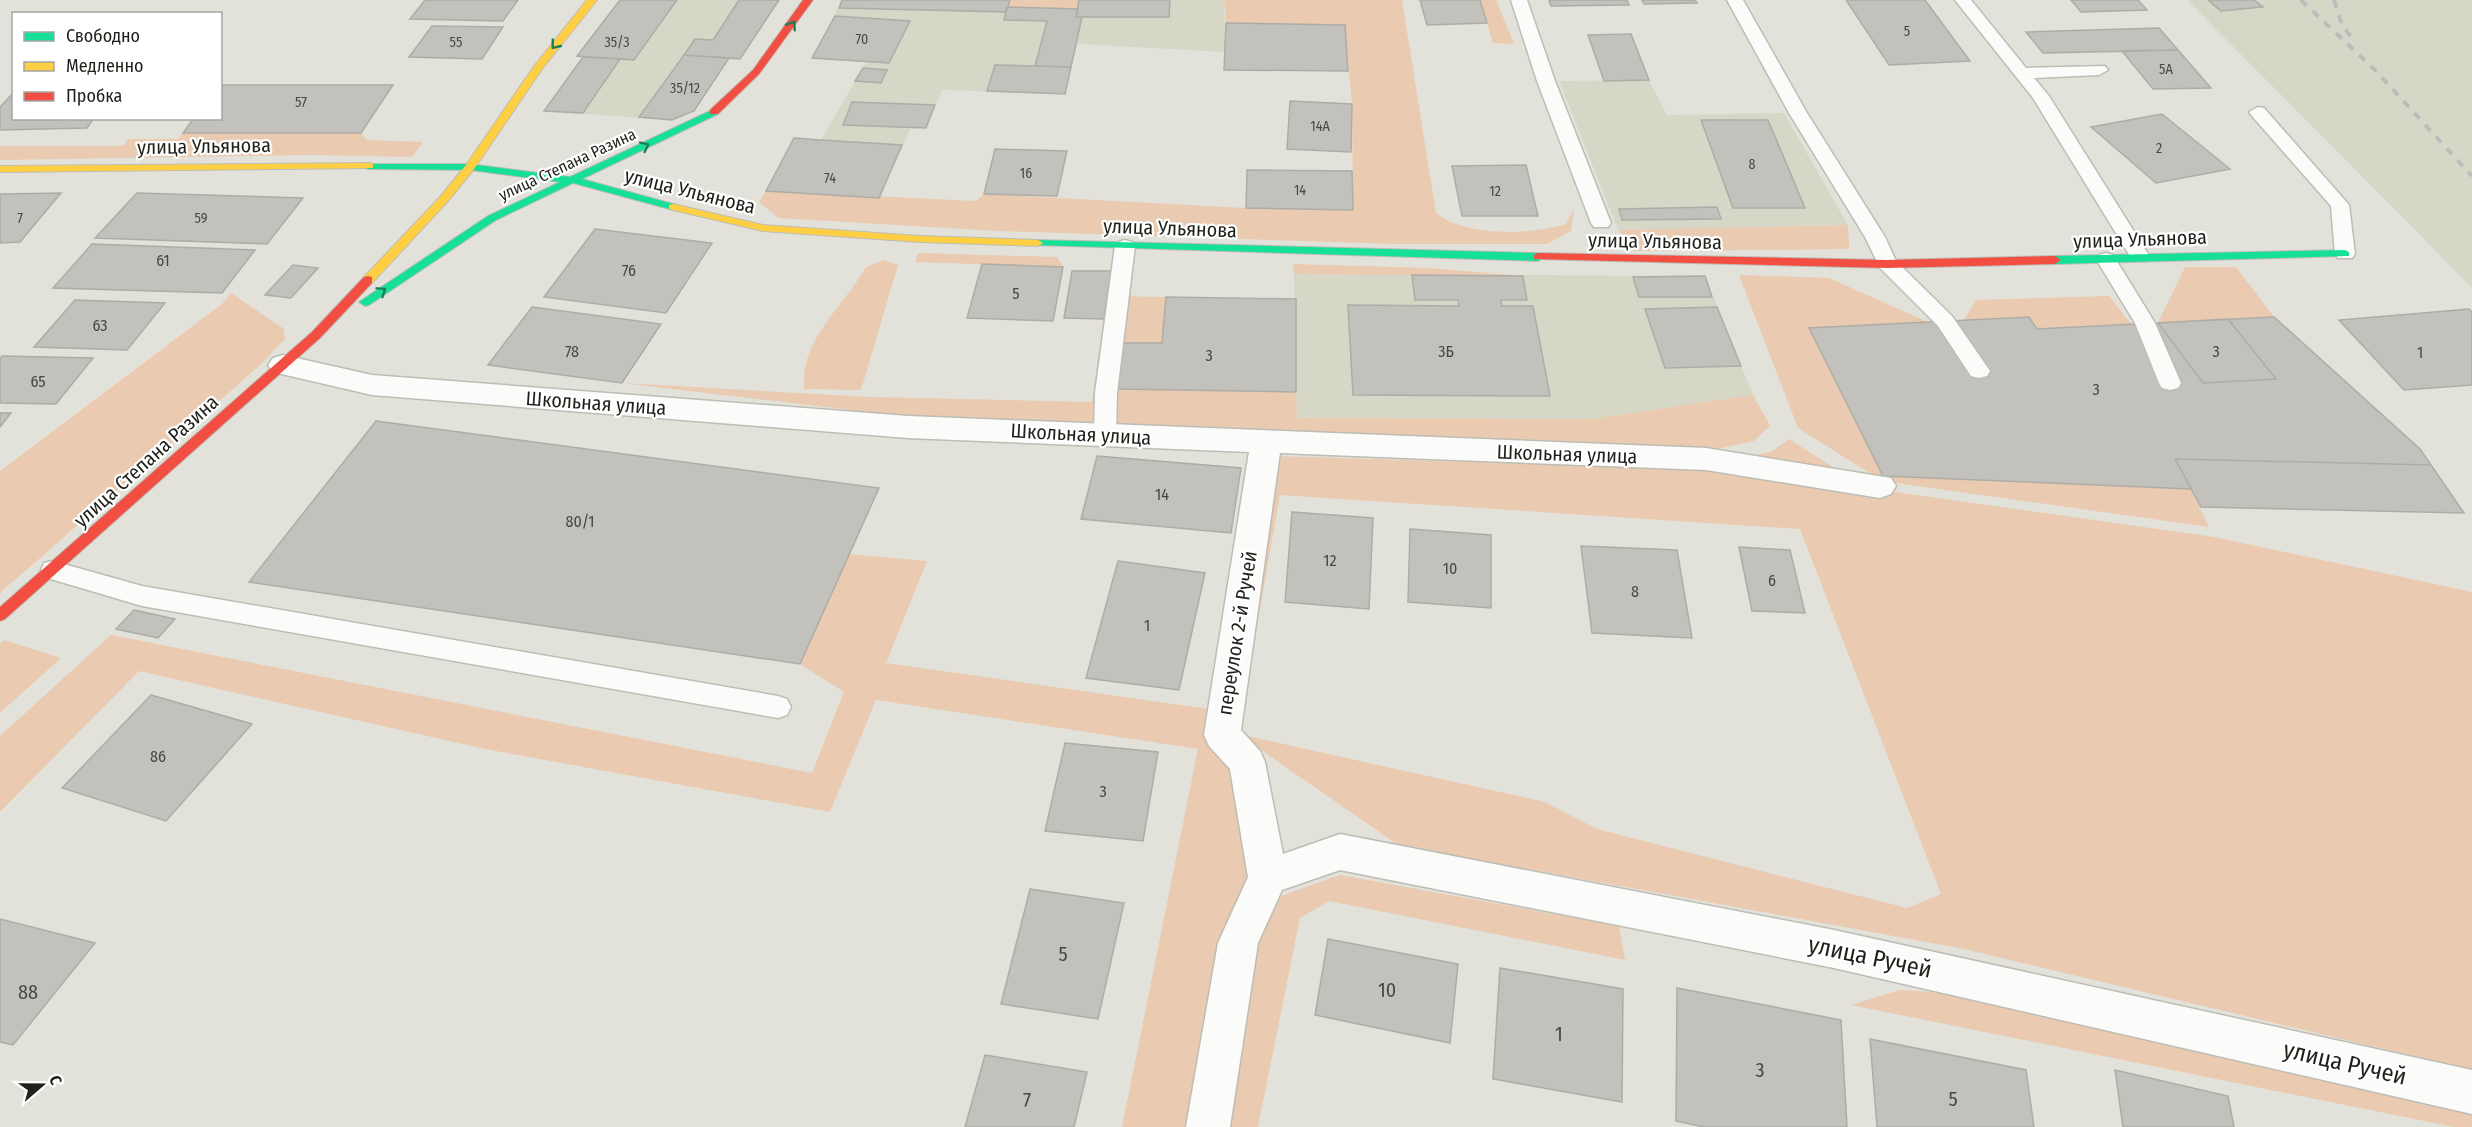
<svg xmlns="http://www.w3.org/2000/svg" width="2472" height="1127" font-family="'Fira Sans Condensed',sans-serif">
  <rect width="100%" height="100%" fill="#e2e2da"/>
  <!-- built -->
  <path fill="#d7d7c8" d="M620,0H779L729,58L694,111L672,120L544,111L583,57L577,56Z
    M842,0H1009L1008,7L1077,9L1079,0H1224L1225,52L1077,44L1065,94L942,90L926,128H911L879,198L766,191L794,138L821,140L866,62L812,58Z
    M2187,0H2472V288L2423,238Z
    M1649,80L1667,115L1784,113L1848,225L1618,230L1559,81Z
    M1294,274L1705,276L1753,395L1591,419L1296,418Z"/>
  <!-- green -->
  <path fill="#eacab0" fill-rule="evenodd" d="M1010,0H1079L1078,9L1007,7Z
    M1224,0H1402L1436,213C1465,237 1531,235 1566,224L1574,208L1571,231L1547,244H1394L997,231L779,218L759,202L766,191L976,201L984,194L1246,208L1353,210L1352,104L1345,25L1226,23Z
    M1480,0H1496L1514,44L1493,43Z
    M183,133H361L367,140L423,142L412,157L309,155L0,160V146H123L128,139H178Z
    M1848,225L1849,249L1633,251L1618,230Z
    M918,253L1057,257L1063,267L915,262Z
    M884,260L898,265L861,390L804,389C800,339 843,308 866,267Z
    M1293,264L1429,268L1523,276L1294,274Z
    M2185,267H2236L2274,317L2158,323Z
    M1739,275L1829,278L1928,322L1809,328L2191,489L2209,527L1882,481L1798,428Z
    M231,293L284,329L285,339L258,367L0,593V471L222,304Z
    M1107,296L1166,297L1162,343H1123L1118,389L1296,392L1297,418L1591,419L1753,395L1770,426L1754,441L1717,449L937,420L622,383L870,397L1092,402Z
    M2109,296L2131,324L2037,329L2029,317L1964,320L1976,300Z
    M1789,439L1845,475L1738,458L1771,452Z
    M1275,456L1709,469L1881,490L2214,537L2472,592V1070L1964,949L1398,845L1238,734ZM1280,495L1800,529L1941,894L1907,908L1597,829L1545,802L1238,734Z
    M849,554L927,561L886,663L1208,709V742L1232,769L1248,876L1223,936L1192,1127H1122L1198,749L876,700L830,812L485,749L139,671L0,812V736L111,635L812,773L844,692L800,664Z
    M4,640L61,658L0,713V644Z
    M1340,875L1619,926L1625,960L1329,901L1300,918L1258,1127H1224L1250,948L1281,896Z
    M1900,990L1978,995L2472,1106V1127H2454L1851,1005Z"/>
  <!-- building -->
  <path fill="#c2c1bb" stroke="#adaca6" stroke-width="1.5" d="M425,0H518L503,21L410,19Z
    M620,0H677L634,60L577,56Z
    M739,0H779L740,59L684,55L695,39L713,40Z
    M842,0H1010L1006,12L839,8Z
    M1079,0H1170L1169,17H1076Z
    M1420,0H1480L1487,23L1427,25Z
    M1549,0H1627L1629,5L1551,6Z
    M1642,0H1695L1697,3L1644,4Z
    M1846,0H1925L1970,61L1889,65Z
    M2071,0H2138L2147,10L2081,12Z
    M2208,0H2254L2263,7L2221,11Z
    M1007,7L1078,9L1076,17H1082L1071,67L1035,66L1047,21L1004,20Z
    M835,16L910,21L889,63L812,58Z
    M1226,23L1345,25L1348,71L1224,70Z
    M432,26L503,27L482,59L409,57Z
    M2159,28L2178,50L2043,53L2026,32Z
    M1631,34L1649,80L1604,81L1588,35Z
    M2178,50L2211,88L2153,89L2122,51Z
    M684,55L729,58L694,111L672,120L639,117Z
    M583,57L620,59L583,113L544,111Z
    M995,65L1035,66L1071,67L1065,94L987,91Z
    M863,68L887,70L881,83L855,81Z
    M221,85H393L361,133H183L194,118H220Z
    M13,93L14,118H94L87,128L0,130V107Z
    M1290,101L1352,104L1351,152L1287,149Z
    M852,102L935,105L926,128L843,125Z
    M2162,114L2230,169L2156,183L2091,127Z
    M1701,120H1768L1805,208H1733Z
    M794,138L821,140L902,145L879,198L766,191Z
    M995,149L1067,151L1057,196L984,194Z
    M1526,165L1538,216H1462L1452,166Z
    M1247,170L1352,171L1353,210L1246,208Z
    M61,193L20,242L0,243V194Z
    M137,193L303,198L267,244L95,238Z
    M1717,207L1721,219L1622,220L1619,209Z
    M595,229L712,243L666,313L544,297Z
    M92,244L255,250L222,293L53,288Z
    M982,264L1063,267L1053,321L967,318Z
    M293,265L318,268L291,298L265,295Z
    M1072,271H1111L1104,319L1064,318Z
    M1412,275L1523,276L1527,300H1501L1502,306H1533L1550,396L1353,395L1348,305L1459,306L1458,300H1415Z
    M1705,276L1712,297H1639L1633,277Z
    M1166,297L1296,299V392L1117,389L1123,343H1162Z
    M75,300L165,303L127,350L34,347Z
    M532,307L661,324L622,383L488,365Z
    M1717,307L1741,366L1665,368L1645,309Z
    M2469,309L2472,312V385L2404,390L2339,320Z
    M2029,317L2037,329L2274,317L2420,449L2464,513L2201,507L2191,489L1883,476L1809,328Z
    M2228,319L2276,379L2203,383L2158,323Z
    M2,356L93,358L56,404L0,403V359Z
    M0,413H11L0,427Z
    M376,421L879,488L800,664L249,582Z
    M1097,456L1241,468L1231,533L1081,519Z
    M2175,459L2431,465L2464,513L2201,507Z
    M1292,512L1373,518L1369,609L1285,602Z
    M1410,529L1491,535V608L1408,602Z
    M1581,546L1677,550L1692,638L1592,633Z
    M1739,547L1790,550L1805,613L1752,611Z
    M1118,561L1205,573L1179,690L1086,678Z
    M134,610L175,619L158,638L116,629Z
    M151,695L252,724L166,821L62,788Z
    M1065,743L1158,752L1143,841L1045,831Z
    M1030,889L1124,903L1098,1019L1001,1004Z
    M0,919L95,943L13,1045L0,1042Z
    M1328,939L1458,964L1450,1043L1315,1015Z
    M1500,968L1623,989L1622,1102L1493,1079Z
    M1677,988L1841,1020L1847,1127H1704L1676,1121Z
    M1870,1039L2026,1070L2034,1127H1877Z
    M985,1055L1087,1072L1074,1127H965Z
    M2115,1070L2228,1096L2234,1127H2123Z"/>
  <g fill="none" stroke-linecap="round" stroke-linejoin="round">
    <!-- lane casing -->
    <g stroke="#bdbdb6" stroke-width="3">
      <path id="lane" d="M1511,0H1527L1555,81L1611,223L1608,227H1594L1591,223L1537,81Z
        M1727,0H1743L1807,113L1885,237L1896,261L1952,316L1990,371L1987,376L1979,378L1971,376L1938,326L1880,268L1865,237L1789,113Z
        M1955,0H1971L2026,68L2105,66L2108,70L2099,75L2034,78L2049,96L2150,257L2147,261H2133L2033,98Z
        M2258,107L2264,108L2349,205L2355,254L2352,258H2338L2335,254L2331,206L2252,116L2249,112Z
        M1125,240L1132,242L1135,246L1117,393L1116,435L1113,441L1105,443L1097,441L1094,435L1095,393L1115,246L1118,242Z
        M2106,253L2113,255L2155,323L2181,383L2178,388L2170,390L2162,388L2159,383L2135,323L2096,259L2099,255Z
        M53,561L142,586L778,696L787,699L791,707L787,715L778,718L142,606L44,577L41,570L44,563Z"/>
    </g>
    <!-- street casing -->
    <g stroke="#bdbdb6" stroke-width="3">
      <path id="street" d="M283,355L372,375L908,416L1706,448L1891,478L1896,486L1891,494L1880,498L1706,470L1280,453L1241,730L1260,751L1265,762L1283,854L1340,834L1834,930L2472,1070V1114L1834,968L1340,870L1282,890L1258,943L1230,1127H1186L1218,943L1248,877L1230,769L1209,746L1204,735L1249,452L908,438L372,395L273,372L268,365L273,358Z"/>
    </g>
    <!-- fast casing -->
    <g stroke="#bdbdb6" stroke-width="2">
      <path id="fast" d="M714,109L719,112L718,114L582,179L677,205V209L673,210L573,183L496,220L369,305L365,306L359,302L488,216L560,182L470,170L369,169L365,168V164H470L570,177Z
        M1038,240L1538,253L1544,257L1538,261L1034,245V241Z
        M2345,250L2349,252V256L2055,264L2049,260L2055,256Z"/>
    </g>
    <!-- slow casing -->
    <g stroke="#bdbdb6" stroke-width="2">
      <path id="slow" d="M587,0H597L542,69L474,169L448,201L372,283H364V277L440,197L466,165L535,65Z
        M369,163L373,164V168L0,172V166Z
        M673,204L763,225L920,236L1038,240L1043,243L1038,246L920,242L763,231L669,209V205Z"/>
    </g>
    <!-- jam casing -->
    <g stroke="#bdbdb6" stroke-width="2">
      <path id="jam" d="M803,0H813L759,74L718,114H710V110L753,70Z
        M1538,253L1887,260L2055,256L2061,260L2055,264L1887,268L1534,259V255Z
        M368,276L372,277V283L320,338L5,619L0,621V607L312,332L364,277Z"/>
    </g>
    <!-- lane -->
    <use href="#lane" fill="#fbfbf9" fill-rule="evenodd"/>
    <!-- street -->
    <use href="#street" fill="#fbfbf9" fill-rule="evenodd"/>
    <!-- fast -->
    <use href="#fast" fill="#16e098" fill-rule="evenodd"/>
    <!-- slow -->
    <use href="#slow" fill="#ffcf43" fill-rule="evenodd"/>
    <!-- jam -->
    <use href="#jam" fill="#f24e42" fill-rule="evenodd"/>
    <!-- rail -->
    <path stroke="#bcbdba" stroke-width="4" stroke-dasharray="8 8" stroke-linecap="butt" d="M2301,0L2375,70L2472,176
      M2334,0L2342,25L2352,38"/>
  </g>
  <!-- one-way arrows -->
  <defs><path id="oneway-chevron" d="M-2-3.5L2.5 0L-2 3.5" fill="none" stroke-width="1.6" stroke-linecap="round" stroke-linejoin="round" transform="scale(1.5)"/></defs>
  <g stroke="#1a8059">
    <use href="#oneway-chevron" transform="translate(792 25) rotate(-57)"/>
    <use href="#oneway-chevron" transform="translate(555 45) rotate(129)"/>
    <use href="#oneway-chevron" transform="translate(645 146) rotate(-26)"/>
    <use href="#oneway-chevron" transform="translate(382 291) rotate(-34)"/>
  </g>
  <g text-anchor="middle" stroke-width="4.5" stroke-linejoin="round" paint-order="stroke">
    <!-- far-number labels -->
    <g font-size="14" fill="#484842">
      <text x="1907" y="36">5</text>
      <text x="862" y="44">70</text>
      <text x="456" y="47">55</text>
      <text x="617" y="47">35/3</text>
      <text x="2166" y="74">5А</text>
      <text x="685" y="93">35/12</text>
      <text x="301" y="107">57</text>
      <text x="1320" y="131">14А</text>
      <text x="2159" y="153">2</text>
      <text x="1752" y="169">8</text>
      <text x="1026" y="178">16</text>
      <text x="830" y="183">74</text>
      <text x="1300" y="195">14</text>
      <text x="1495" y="196">12</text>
      <text x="20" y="223">7</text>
      <text x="201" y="223">59</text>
    </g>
    <!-- far-street labels -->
    <g font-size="16" fill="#1f201a" stroke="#fff">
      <text transform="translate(567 164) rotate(-25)" y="6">улица Степана Разина</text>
    </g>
    <!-- number labels -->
    <g font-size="16" fill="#484842">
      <text x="163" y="266">61</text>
      <text x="629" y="276">76</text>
      <text x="1016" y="299">5</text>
      <text x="100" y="331">63</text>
      <text x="572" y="357">78</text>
      <text x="1446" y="357">3Б</text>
      <text x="2216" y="357">3</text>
      <text x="2420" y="358">1</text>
      <text x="1209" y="361">3</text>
      <text x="38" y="387">65</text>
      <text x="2096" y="395">3</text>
      <text x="1162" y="500">14</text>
      <text x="580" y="527">80/1</text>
      <text x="1330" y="566">12</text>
      <text x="1450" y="574">10</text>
      <text x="1772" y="586">6</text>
      <text x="1635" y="597">8</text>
      <text x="1147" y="631">1</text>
      <text x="158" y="762">86</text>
      <text x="1103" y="797">3</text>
    </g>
    <!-- street labels -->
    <g font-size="20" fill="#1f201a" stroke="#fff">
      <text transform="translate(204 146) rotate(-1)" y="7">улица Ульянова</text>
      <text transform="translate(690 191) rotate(14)" y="7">улица Ульянова</text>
      <text transform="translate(1170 228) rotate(2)" y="7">улица Ульянова</text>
      <text transform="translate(2140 239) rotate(-2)" y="7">улица Ульянова</text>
      <text transform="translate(1655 241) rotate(1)" y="7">улица Ульянова</text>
      <text transform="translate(596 403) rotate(4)" y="7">Школьная улица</text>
      <text transform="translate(1081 434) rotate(3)" y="7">Школьная улица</text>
      <text transform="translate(1567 454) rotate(2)" y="7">Школьная улица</text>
      <text transform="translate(146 461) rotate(-42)" y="7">улица Степана Разина</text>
      <text transform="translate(1237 633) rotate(-81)" y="7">переулок 2-й Ручей</text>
    </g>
    <!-- near-number labels -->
    <g font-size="20" fill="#484842">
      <text x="1063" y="961">5</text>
      <text x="1387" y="997">10</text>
      <text x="28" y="999">88</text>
      <text x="1559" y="1041">1</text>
      <text x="1760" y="1077">3</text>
      <text x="1953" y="1106">5</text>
      <text x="1027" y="1107">7</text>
    </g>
    <!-- near-street labels -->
    <g font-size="24" fill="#1f201a" stroke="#fff">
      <text transform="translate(1870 957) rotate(12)" y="8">улица Ручей</text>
      <text transform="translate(2345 1063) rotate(13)" y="8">улица Ручей</text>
    </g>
  </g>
  <!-- legend -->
  <rect x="12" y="12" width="210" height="108" fill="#ffffff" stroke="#a5a6a3" stroke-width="1.5"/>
  <rect x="24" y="32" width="30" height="9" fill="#16e098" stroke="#a5a6a3" stroke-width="1.5"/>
  <text x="66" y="42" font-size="18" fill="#1f201a">Свободно</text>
  <rect x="24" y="62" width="30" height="9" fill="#ffcf43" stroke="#a5a6a3" stroke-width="1.5"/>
  <text x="66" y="72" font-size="18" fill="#1f201a">Медленно</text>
  <rect x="24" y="92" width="30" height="9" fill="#f24e42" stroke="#a5a6a3" stroke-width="1.5"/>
  <text x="66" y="102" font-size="18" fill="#1f201a">Пробка</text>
  <!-- north arrow -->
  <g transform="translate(42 1085) rotate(70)" stroke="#ffffff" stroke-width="4.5" paint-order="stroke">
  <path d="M0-4.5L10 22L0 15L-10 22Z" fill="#1f201a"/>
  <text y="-9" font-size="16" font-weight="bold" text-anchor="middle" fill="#1f201a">С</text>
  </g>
</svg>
